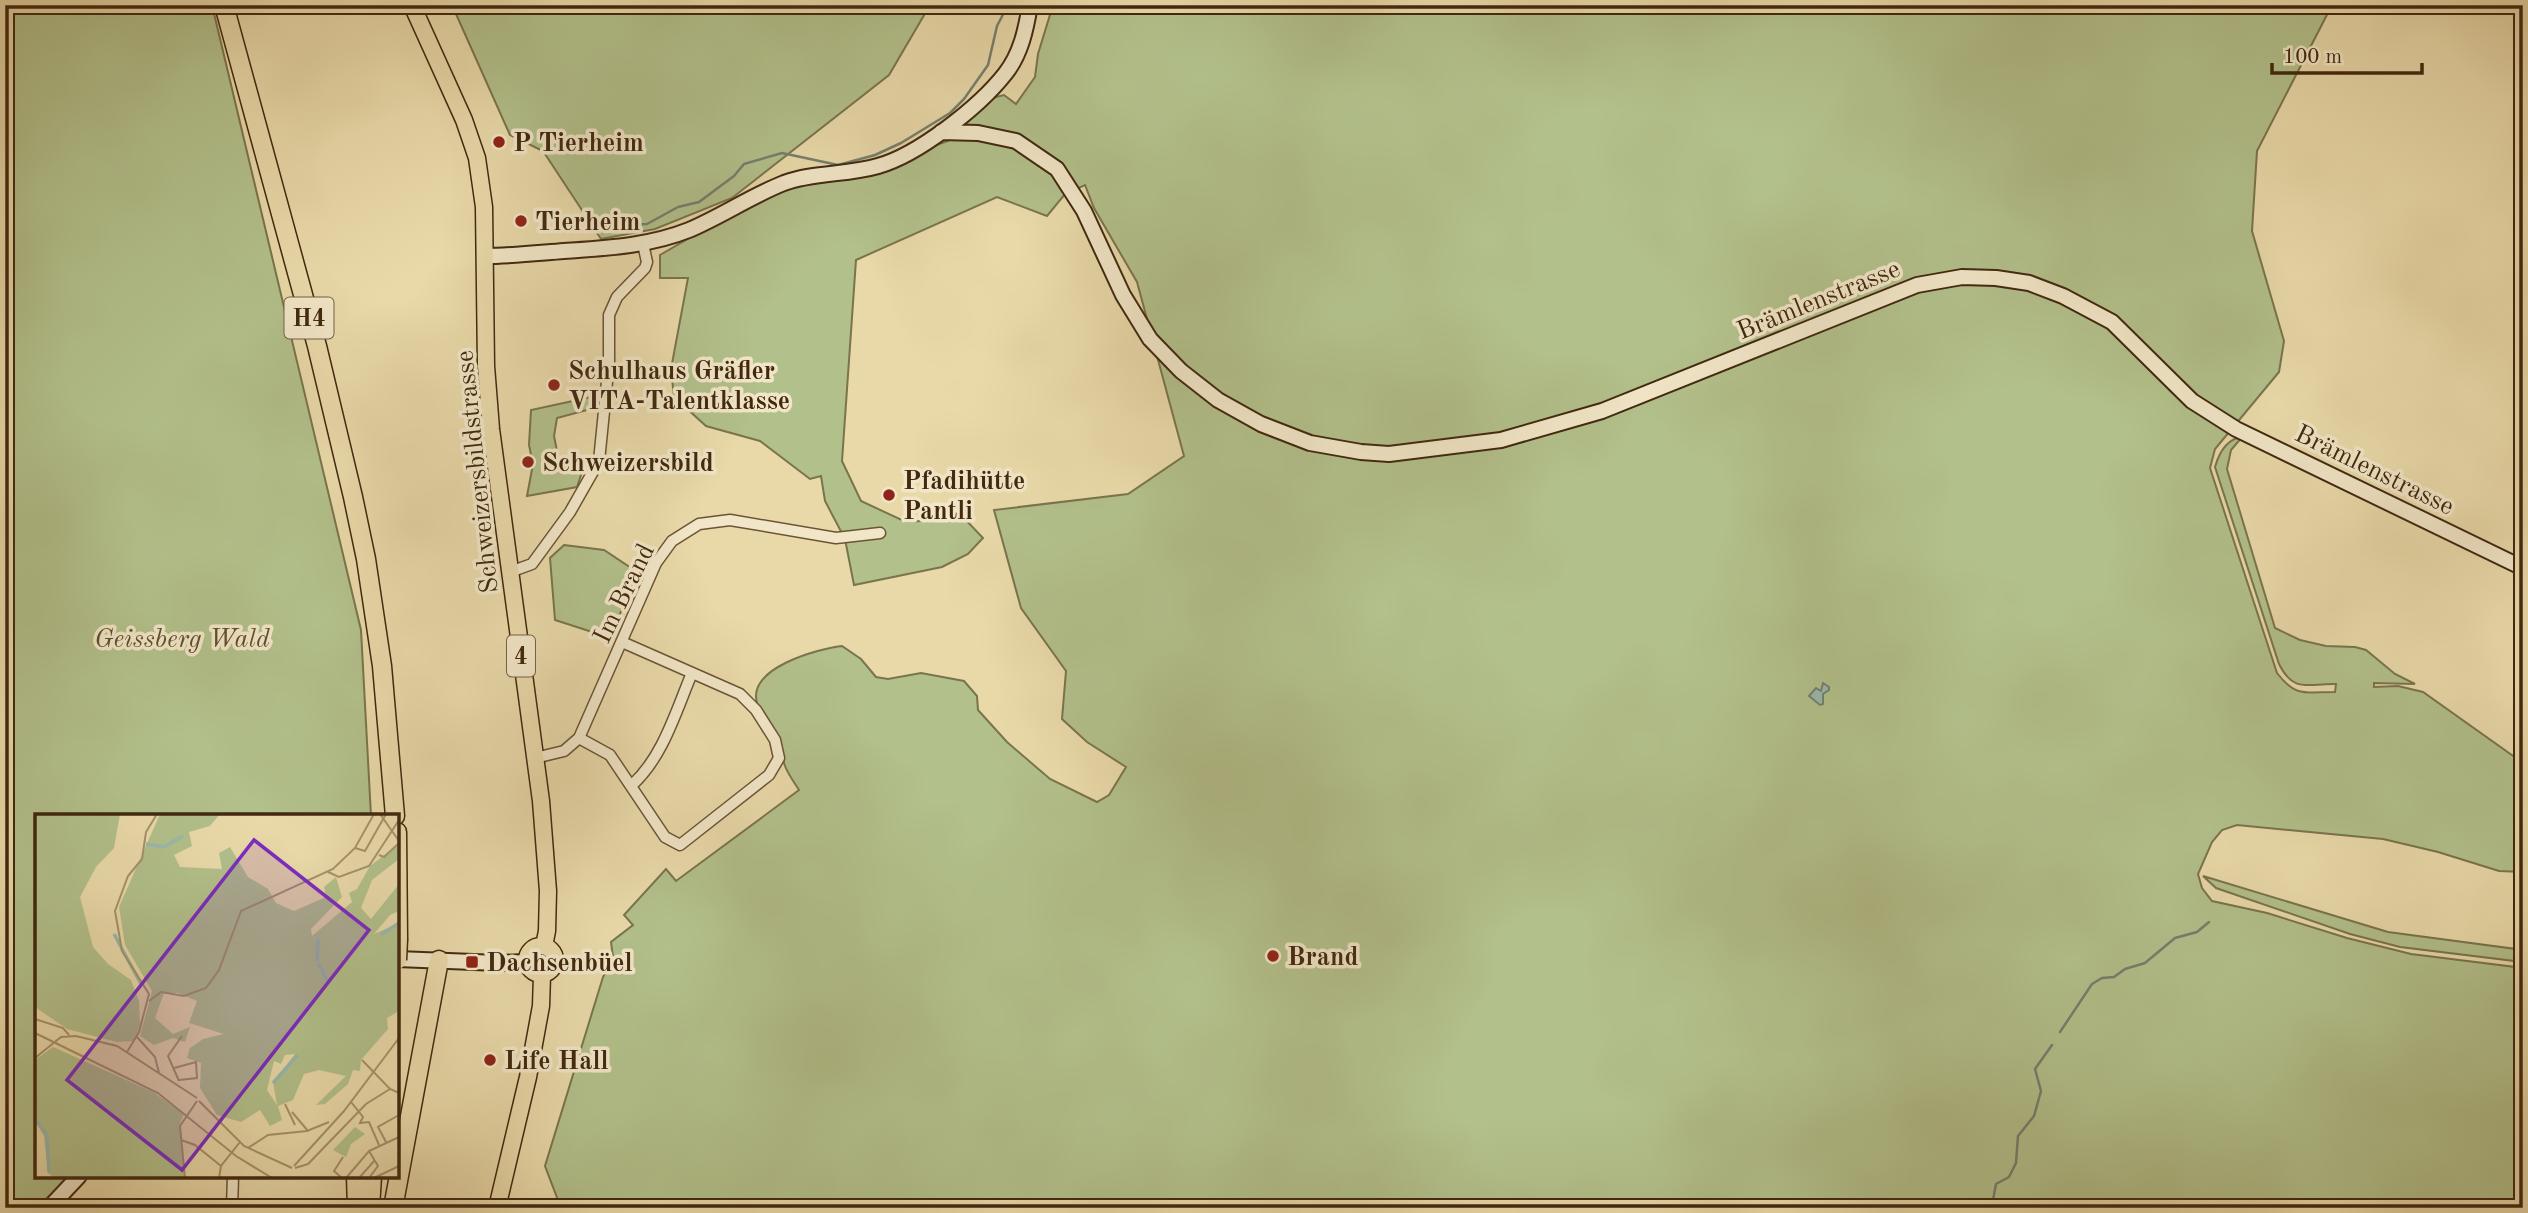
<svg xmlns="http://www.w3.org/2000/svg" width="2528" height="1213" font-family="'Old Standard TT',serif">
  <rect width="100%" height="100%" fill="#e9d9a9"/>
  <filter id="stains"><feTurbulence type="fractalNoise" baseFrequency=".00286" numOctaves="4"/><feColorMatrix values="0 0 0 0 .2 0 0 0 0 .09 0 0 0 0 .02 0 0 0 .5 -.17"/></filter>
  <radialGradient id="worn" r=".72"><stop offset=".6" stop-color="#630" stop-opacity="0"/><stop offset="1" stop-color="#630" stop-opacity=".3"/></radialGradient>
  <!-- green -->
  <path fill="#b2c08b" stroke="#7a744d" stroke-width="2" d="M5,5H212L361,630L371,816H37V1176H79L49,1208H5Z
    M452,5H930L889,75L732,198L655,229L601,239L543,151L510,135Z
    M1053,5H2332L2257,151L2252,231L2284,341L2279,372L2215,449L2210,468L2277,673C2296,698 2306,692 2335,692L2336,684C2308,683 2294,694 2279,664L2215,467C2219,453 2226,439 2242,437L2231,450L2227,469L2275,628L2300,640L2326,646L2355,647L2366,650L2395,674L2415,684L2374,683V687L2398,686L2423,692L2523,763V872L2499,871L2438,852L2383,839L2237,825L2222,830L2212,842L2198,874L2202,888L2212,901L2267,913L2347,938L2411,954L2523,968V1208H561L545,1166L603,977L613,957L611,942L633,925L624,915L666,869L676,881L799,790C794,782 788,774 785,766C782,758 782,748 780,740C775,726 761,716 757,703C747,668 817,649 842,646L861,659L876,677L888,679L921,673L964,681L977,696L978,710L1007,742L1050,779L1097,802L1109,795L1126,767L1087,742L1062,719L1066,671L1021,608L994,510L1128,494L1184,456L1137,282L1094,208L1085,185L1065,194L1047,216L997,197L856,260L842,461L861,501L906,522L964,518L983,538L968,554L942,567L854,585L845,539L825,501L821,476L810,479L760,441L706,426L674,397L671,369L688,278H660V255L712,225L788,187L846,177L948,141L992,98L1004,95L1016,104L1035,77L1038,54Z
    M596,396L598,407L557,418L554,436L559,461L582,472L577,487L527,496L533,464L529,445L531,410Z
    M564,545L604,550L637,572L613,631L592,632L555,620L550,558Z
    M2203,876L2388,932L2523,950V962L2400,947L2350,934L2216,888Z"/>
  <!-- water -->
  <path fill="#98b9ae" stroke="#757f6e" stroke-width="2" d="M1823,683L1829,687V690L1823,694V704L1820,705L1809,696L1816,688L1821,691Z"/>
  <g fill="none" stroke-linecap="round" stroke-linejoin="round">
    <!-- stream -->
    <path stroke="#757f6e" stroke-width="2.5" d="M606,226L647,224L678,207L699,202L734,176L744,164L782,153L838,165L875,155L901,143L950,113L964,99L988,65L997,26L1008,5
      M2060,1032L2092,984L2102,978L2114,977L2125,969L2145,963L2175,938L2197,932L2209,922
      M1985,1208L1993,1200L1996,1184L2009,1177L2016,1163L2018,1136L2034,1116L2041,1091L2035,1069L2052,1045"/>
    <!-- street casing -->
    <g stroke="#6b5436" stroke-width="13">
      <path id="street" d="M510,572L532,564L570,512L599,461L609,362V315L617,297L645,268L647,262L643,244
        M579,738L610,755L665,837L680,845L769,775L779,758L775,740L756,710L740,694L622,642
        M535,758L564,751L579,738L656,563L672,541L699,524L730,520L836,538L880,533
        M632,785C663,757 676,711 692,673
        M232,1208L233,1176"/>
    </g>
    <!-- secondary casing -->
    <g stroke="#41280f" stroke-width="18">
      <path id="secondary" d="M941,132L978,133L1016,141L1057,169L1084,211L1123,295L1150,339L1181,371L1218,400L1261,424L1310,443L1361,452L1389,454L1501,440L1602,411L1917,285L1962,277L1996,278L2029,283L2063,296L2112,322L2192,401L2236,429L2523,568
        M485,256C511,256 538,253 564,251C607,248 649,246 689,230C722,216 751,196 784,183C814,172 847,175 878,166C918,155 979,107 1005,74C1021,54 1026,29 1030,5
        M397,959L499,963L527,962
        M49,1208L79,1176"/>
    </g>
    <!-- primary casing -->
    <g stroke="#41280f" stroke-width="19">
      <path id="primary" d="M412,5L464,120L477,158L484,207L486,366L491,429L541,801L548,891L547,931L544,946
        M527 960a14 14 0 1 1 28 0a14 14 0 1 1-28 0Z
        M497,1208L528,1077L541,1006L542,975"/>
    </g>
    <!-- highway casing -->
    <g stroke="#41280f" stroke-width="21">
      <path id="highway" d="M224,5L317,346L353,497L366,559L382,666L395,816
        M397,832L398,939
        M356,1176L357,1208
        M370,1208L372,1176
        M393,1208L439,960"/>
    </g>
    <!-- street -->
    <use href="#street" stroke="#f1e6c7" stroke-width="10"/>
    <!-- secondary -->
    <use href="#secondary" stroke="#f1e6c7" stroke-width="14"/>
    <!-- primary -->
    <use href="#primary" stroke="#e9d9a9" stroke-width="16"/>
    <!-- highway -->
    <use href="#highway" stroke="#e9d9a9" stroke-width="18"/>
    <!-- highway-bridge casing -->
    <g stroke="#41280f" stroke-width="21" stroke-linecap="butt">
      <path id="highway-bridge" d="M397,960L398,939"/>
    </g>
    <!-- highway-bridge -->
    <use href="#highway-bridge" stroke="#e9d9a9" stroke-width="18"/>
  </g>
  <!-- markers -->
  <g fill="#8f2418" stroke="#f1e6c7" stroke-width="2.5">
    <circle cx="499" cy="142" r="7"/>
    <circle cx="521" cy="221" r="7"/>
    <circle cx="554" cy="385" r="7"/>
    <circle cx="528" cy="462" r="7"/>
    <circle cx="889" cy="495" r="7"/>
    <circle cx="1273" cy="956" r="7"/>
    <rect x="465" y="955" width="14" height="14" rx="3.5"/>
    <circle cx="490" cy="1060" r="7"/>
  </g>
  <g text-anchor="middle" stroke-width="7" stroke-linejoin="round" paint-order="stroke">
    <!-- shield labels -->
    <g fill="#f1e6c7" stroke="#766146" stroke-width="2">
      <rect x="284.5" y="297.5" width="49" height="41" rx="5"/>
      <rect x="507" y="635.5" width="28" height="41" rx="5"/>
    </g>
    <g font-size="24" font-weight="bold" fill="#41280f">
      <text x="309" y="326">H4</text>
      <text x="521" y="664">4</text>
    </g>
    <!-- poi labels -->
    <g font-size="26" font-weight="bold" fill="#41280f" stroke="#f1e6c7" text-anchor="start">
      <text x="513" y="151">P Tierheim</text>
      <text x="535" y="230">Tierheim</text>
      <text x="568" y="379">Schulhaus Gräfler<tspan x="568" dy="30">VITA-Talentklasse</tspan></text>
      <text x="542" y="471">Schweizersbild</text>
      <text x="903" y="489">Pfadihütte<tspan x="903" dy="30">Pantli</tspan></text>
      <text x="1287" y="965">Brand</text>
      <text x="486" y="971">Dachsenbüel</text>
      <text x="504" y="1069">Life Hall</text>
    </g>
    <!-- street labels -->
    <g font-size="26" fill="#41280f" stroke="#f1e6c7">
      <text transform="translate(1818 299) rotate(-22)" y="9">Brämlenstrasse</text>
      <text transform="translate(2375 469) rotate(26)" y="9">Brämlenstrasse</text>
      <text transform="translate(476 472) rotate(-96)" y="9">Schweizersbildstrasse</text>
      <text transform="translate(623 593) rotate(-64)" y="9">Im Brand</text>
    </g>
    <!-- park labels -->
    <g font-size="26" font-style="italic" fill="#5d4e2e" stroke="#f1e6c7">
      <text x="182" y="647">Geissberg Wald</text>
    </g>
  </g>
  <!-- overview -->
  <g transform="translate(35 814)">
    <rect width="364" height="364" fill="#e9d9a9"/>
    <path d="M0,0H85L79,34L61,53L45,83L58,133L73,150L96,166L104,187L105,211L99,227L82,228L32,215L0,193ZM125,0H185L175,12L154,18L157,32L139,41L145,53L187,55L184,39L195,33L213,63L233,75L241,89L259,97L291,83L289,73L301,63L307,83L276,115L277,122L317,88L314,79L322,75L335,52L364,30V45L337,66L326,94L336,105L364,70V97L355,101L339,120L364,109V197L352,204L353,215L326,246L325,257L318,256L313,270L290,290L281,291L311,262L284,256L269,260L258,286L243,292L247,306L235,312L225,296L206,308L182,301L165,274L166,249L152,244L155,234L168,225L189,220L154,209L162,187L143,179H129L120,204L138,220L155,213L150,228L138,224L119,231L105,222L117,177L90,131L84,93ZM260,240L238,268L242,291L232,276L239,247L246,250L250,241ZM18,233L118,278L149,300L145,309L150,364H19L13,359L9,322L0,307V246ZM320,313L330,320L316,330L311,343L298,336Z" fill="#b2c08b" fill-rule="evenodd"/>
    <path fill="none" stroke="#98b9ae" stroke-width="3.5" d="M111,30L129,33L148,22M79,120L106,170M346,121L364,109M282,147L283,125M283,149L293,168M238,269L263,241M0,305L12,321L14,358"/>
    <path fill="none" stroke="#a6926b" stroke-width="2" d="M345,0L364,27M320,34L330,37L351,0M344,41L349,43L364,29M293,58L304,63L334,52L364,6M114,187L126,178L149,182L171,174L184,156L206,97L298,55L320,34L339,0M0,205L28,214L34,221M0,219L123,279L201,342L237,364M102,223L120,243L124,259M92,238L104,218L114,180L87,137L80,97L93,62L107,45L111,18L122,0M0,244L26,223L41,222L82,232L162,284M327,246L355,275L364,279M139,254L161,248L162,264L144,266M144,267L133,242L147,222M164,287L209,332L257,354M316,288L328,303L325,309L334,308L344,331M250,290L260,311M257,298L273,317M146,326L160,331L186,352M351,328L343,313L364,301M213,334L233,321L272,317L294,308M259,352L309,297L364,224M260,354L273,350L331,290L355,275M150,364L145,312L162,287M184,364L186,352L205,328M307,364L299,357L308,343M311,364L334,337L364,323M324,364L340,346M334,364L343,352L334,337M339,364L364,352"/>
    <path fill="#7b2cbf" fill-opacity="0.15" stroke="#7b2cbf" stroke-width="3.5" d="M219,26L334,116L147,356L32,266Z"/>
    <rect width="364" height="364" fill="none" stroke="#41280f" stroke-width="3.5"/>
  </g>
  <!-- margin -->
  <rect width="2528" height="1213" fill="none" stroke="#e9d9a9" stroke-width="28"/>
  <rect x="7" y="7" width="2514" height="1199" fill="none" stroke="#41280f" stroke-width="3.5"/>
  <rect x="14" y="14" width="2500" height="1185" fill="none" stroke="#41280f" stroke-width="2"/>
  <!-- scale -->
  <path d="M2272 63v10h150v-10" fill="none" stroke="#41280f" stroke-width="3.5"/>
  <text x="2283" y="63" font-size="21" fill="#41280f" stroke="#f1e6c7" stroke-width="5" paint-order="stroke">100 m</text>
  <rect width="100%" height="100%" filter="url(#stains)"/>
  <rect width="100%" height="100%" fill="url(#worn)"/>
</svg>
